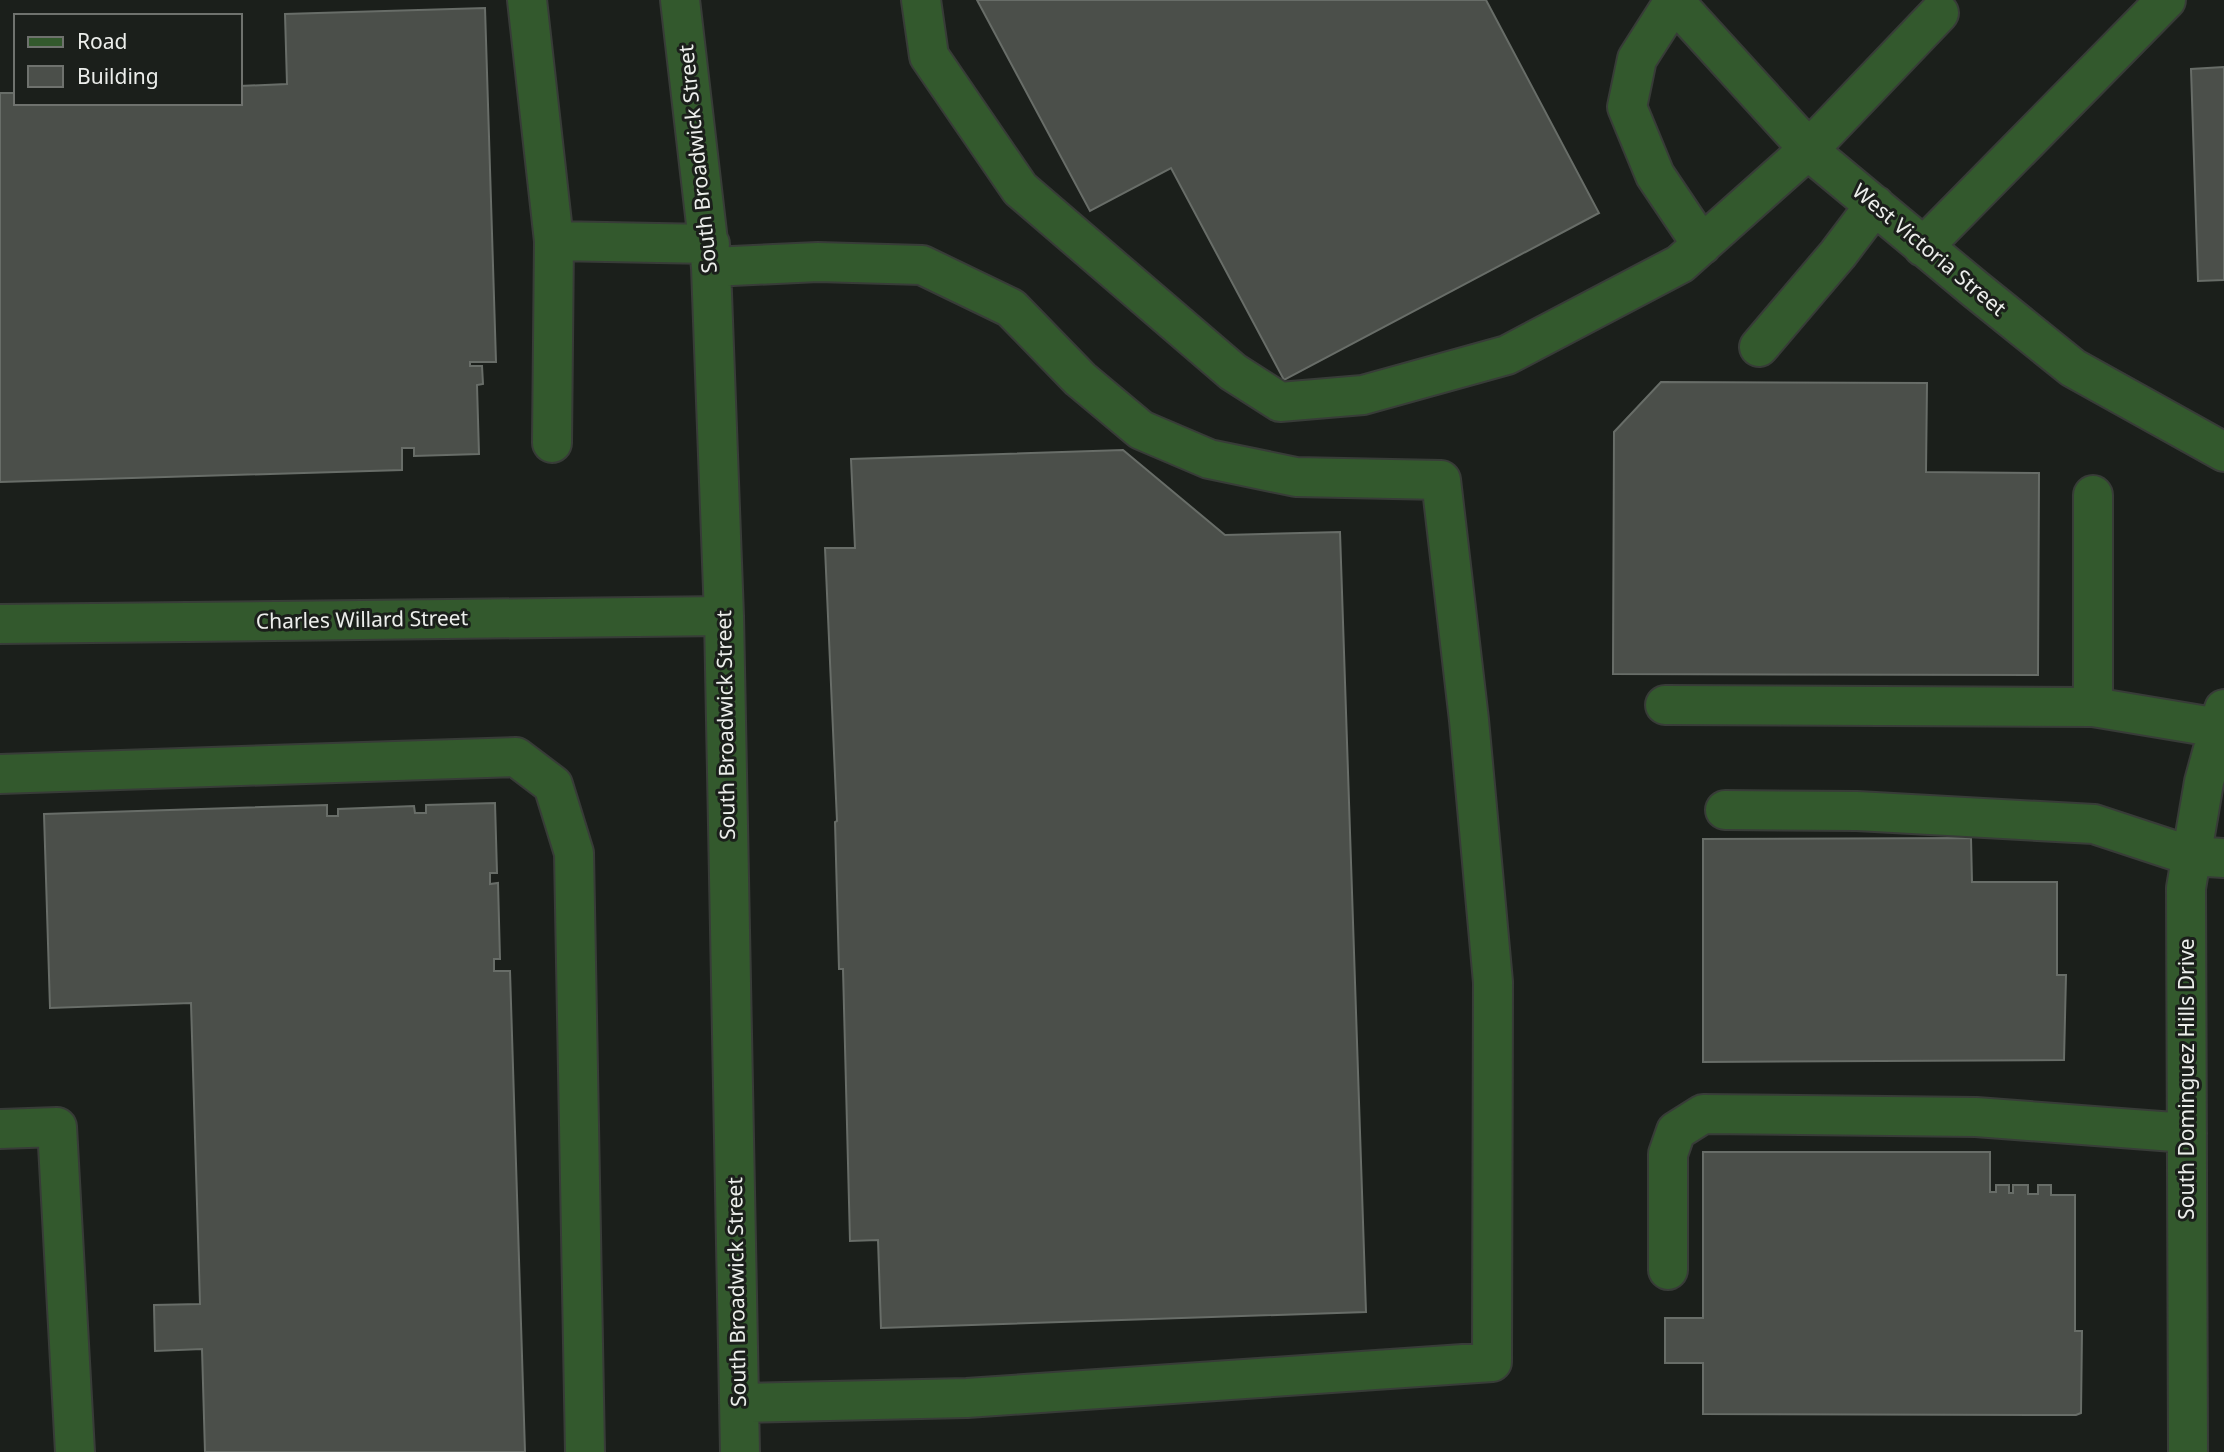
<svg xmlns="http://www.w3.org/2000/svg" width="2224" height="1452" font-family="'Noto Sans',sans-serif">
  <rect width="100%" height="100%" fill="#1b1f1b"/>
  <!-- building -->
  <path fill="#4b4f4a" stroke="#686d68" stroke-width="2" d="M977,0H1486L1599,213L1284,380L1171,168L1090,211Z
    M485,8L496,362H470V366H482L483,384L477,385L479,454L414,456V448H402V470L0,482V93H16V103H240V86L287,84L285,14Z
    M2224,67V280L2198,281L2191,69Z
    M1661,382L1927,383L1926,472L2039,473L2038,675L1613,674L1614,432Z
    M1123,450L1225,535L1340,532L1366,1312L881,1328L878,1240L850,1241L843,969H839L835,822L837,821L825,548H855L851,459Z
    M495,803L497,873H490V884L498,883L500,959H494V971H510L525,1452H205L202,1349L155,1351L154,1305L200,1304L191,1003L50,1008L44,814L327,805V816H338V809L414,806L415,813H426V805Z
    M1971,838L1972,882H2057V975H2066L2064,1060L1703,1062V839Z
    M1703,1152H1990V1192H1996V1185H2009V1193H2013V1185H2028V1194H2038V1185H2051V1195H2075V1331H2082L2081,1413L2076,1415L1703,1414V1363H1665V1318H1703Z"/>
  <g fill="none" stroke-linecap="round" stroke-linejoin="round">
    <!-- minor casing -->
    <g stroke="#383c38" stroke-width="42">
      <path id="minor" d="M527,0L554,241L710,244
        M680,0L711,267L724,616L740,1452
        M921,0L929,56L1020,189L1233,372L1280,402L1363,395L1507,355L1680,264L1809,149L1939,13
        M1673,0L1815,156L1975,289L2073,368L2224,452
        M1674,1L1637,59L1627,107L1655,175L1702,245
        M1923,247L2166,0
        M711,267L818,262L922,265L1011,308L1080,379L1141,430L1209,459L1296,477L1441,480L1469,720L1493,982L1492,1362L967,1398L739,1403
        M1759,347L1838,254L1875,205
        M552,443L554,241
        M2093,495V707L2219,728
        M0,624L724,616
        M1665,705L2093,707
        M0,774L516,757L553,785L574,853L585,1452
        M1725,810L1857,811L2094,824L2191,856L2224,858
        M0,1129L57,1127L75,1452
        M1668,1270V1154L1676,1131L1703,1114L1976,1117L2187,1133
        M2188,1452L2186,888L2204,782L2224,709"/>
    </g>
    <!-- minor -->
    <use href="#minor" stroke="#33592d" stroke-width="38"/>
  </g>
  <g text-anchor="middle" stroke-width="6" stroke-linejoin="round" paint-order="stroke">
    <!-- street labels -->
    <g font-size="21" fill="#eceeeb" stroke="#1b1f1b">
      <text transform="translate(698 159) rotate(-96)" y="7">South Broadwick Street</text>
      <text transform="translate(1929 250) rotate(40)" y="7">West Victoria Street</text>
      <text transform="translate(362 620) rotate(-1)" y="7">Charles Willard Street</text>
      <text transform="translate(726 725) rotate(-91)" y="7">South Broadwick Street</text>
      <text transform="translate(2187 1079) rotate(-90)" y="7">South Dominguez Hills Drive</text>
      <text transform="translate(737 1292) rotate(-91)" y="7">South Broadwick Street</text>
    </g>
  </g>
  <!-- legend -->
  <rect x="14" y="14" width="228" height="91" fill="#1b1f1b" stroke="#6f726e" stroke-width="2"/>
  <rect x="28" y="37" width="35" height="10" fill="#33592d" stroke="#6f726e" stroke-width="2"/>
  <text x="77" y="49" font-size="21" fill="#eceeeb">Road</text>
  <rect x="28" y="66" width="35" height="21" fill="#4b4f4a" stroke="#6f726e" stroke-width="2"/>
  <text x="77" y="84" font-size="21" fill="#eceeeb">Building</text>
</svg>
